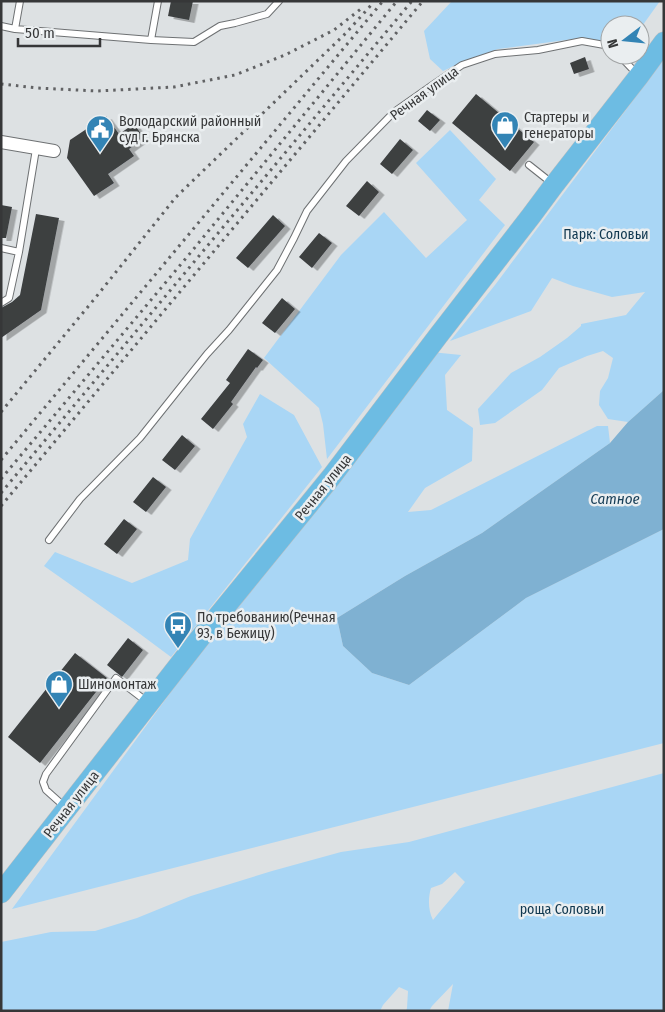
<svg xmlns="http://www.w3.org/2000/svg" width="665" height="1012" font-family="'Fira Sans Condensed',sans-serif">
  <defs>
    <filter id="shadow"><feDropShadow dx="5.5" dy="3" stdDeviation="0" flood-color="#0004"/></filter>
  </defs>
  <rect width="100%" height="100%" fill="#dde1e3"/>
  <!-- green -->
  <path fill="#a9d6f5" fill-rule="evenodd" d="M452,1H660L640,29V25H610V43L581,38L498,49L465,61L443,71L430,59L424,31Z
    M664,59V390L628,422L608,419L599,405L600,391L608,378L613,358L603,351L587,356L559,368L542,390L495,423L480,425L478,409L511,373L540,357L567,338L581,326V324L626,315L645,292L612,297L573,286L552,278L531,311L450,341L495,285Z
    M450,130L496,179L479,200L505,225L327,459L323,424L319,408L264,358L341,255L384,212L426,258L467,220L416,163Z
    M431,352L461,355L445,375L447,410L473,428L472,461L425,488L408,512L431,510L597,426H608L610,443L482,533L405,576L337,618L343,646L372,673L409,685L526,598L664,529V743L12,909L206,644Z
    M260,394L294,415L322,467L171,657L132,628L44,566L55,552L132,583L188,560L190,539L247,437L243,424Z
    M664,773V1011H448L453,984L432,1006L429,1011H406L407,1008L408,991L399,987L383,1005L380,1011H1V942L51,932L95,931L137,918L191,896L272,871L341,852L409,842ZM455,872L465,882C455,895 443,907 433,920C428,910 428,898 431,888L442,884Z"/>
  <!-- water -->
  <path fill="#7fb1d2" d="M664,390V529L526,598L409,685L372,673L343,646L337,618L405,576L482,533L610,443L628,422Z"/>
  <!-- building -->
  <path fill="#3c3f41" filter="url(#shadow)" d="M171,1H193L189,20L168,16Z
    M585,57L589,69L574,74L570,63Z
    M476,94L534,142L510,171L452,123Z
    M427,110L440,120L430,131L418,121Z
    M106,116L119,134L134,124L144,138L129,149L134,156L108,174L114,183L94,196L67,158L70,140Z
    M400,139L413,150L392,174L380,164Z
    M367,181L379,192L359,216L346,206Z
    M1,205L12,207L6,238H1Z
    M36,214L59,218L41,310L1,338V308L12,302L20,295Z
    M273,215L285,226L248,268L236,258Z
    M319,233L332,243L312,268L299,257Z
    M282,298L295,309L275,333L262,323Z
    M248,349L263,360L257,368L256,367L231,402L233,404L213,429L201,419L230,383L226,380Z
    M182,435L195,446L175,470L162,460Z
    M153,477L166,487L146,512L133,502Z
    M124,519L137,529L117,554L104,544Z
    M128,638L143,650L122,677L107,665Z
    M75,653L107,678L40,763L8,737Z"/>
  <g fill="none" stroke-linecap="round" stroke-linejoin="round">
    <!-- service casing -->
    <g stroke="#6e7173" stroke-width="8">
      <path id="service" d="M1,26L15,29L151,40L194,42L220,26L235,23L267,14L279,1
        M15,29L20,1
        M151,40L158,1
        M619,55L636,73
        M529,165L553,184
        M1,248L19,252
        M1,303L9,298L19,252L36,149
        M49,540L80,499L140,438L207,354L229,330L277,270L294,238L307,211L346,161L394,112L431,86L462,65L495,54L538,50L582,41L610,46
        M65,807L46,790L43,782L46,774L116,678L146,701"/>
    </g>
    <!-- minor casing -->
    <g stroke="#6e7173" stroke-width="14">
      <path id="minor" d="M1,142L54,151"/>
    </g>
    <!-- primary casing -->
    <g stroke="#bfbfbf" stroke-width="21">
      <path id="primary" d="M1,893L200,638L332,476L438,336L531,216L554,185L639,76L664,42"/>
    </g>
    <!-- service -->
    <use href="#service" stroke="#fff" stroke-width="6"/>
    <!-- minor -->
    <use href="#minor" stroke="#fff" stroke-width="12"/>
    <!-- primary -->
    <use href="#primary" stroke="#6dbce3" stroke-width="20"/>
    <!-- rail -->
    <path stroke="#616264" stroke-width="3" stroke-dasharray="2.5 5" stroke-linecap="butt" d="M1,84L38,88L98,91L174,87L235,75L285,55L334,30L362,8
      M1,412L96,297L176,197L346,33L373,3
      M1,460L383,1
      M1,479L192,251L397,1
      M1,493L412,1
      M1,506L423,1"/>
  </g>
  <!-- icons -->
  <defs>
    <g id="shop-pin" transform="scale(1.4375)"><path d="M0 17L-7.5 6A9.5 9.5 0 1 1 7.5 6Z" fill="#3384b5" stroke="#eaeef0"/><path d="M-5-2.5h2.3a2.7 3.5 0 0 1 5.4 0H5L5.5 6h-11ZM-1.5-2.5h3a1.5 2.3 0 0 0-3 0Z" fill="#fff"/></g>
    <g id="civic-pin" transform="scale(1.4375)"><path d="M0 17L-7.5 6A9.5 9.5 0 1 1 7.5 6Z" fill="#3384b5" stroke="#eaeef0"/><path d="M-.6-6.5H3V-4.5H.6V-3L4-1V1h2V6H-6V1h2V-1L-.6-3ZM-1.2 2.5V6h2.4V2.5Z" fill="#fff"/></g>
    <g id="bus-pin" transform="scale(1.4375)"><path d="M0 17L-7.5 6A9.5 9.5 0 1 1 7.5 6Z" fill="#3384b5" stroke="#eaeef0"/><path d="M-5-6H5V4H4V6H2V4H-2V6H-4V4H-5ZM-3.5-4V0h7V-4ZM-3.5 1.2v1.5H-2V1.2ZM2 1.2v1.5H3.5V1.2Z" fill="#fff"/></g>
  </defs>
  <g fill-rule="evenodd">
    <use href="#shop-pin" x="505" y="125"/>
    <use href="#civic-pin" x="100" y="129"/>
    <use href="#bus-pin" x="178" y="625"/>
    <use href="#shop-pin" x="59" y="684"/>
  </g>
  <g text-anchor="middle" stroke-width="5" stroke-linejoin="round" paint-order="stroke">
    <!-- street labels -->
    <g font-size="14" fill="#363738" stroke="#eaeef0">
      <text transform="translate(424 93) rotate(-36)" y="5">Речная улица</text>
      <text transform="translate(323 487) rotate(-51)" y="5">Речная улица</text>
      <text transform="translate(71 804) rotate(-52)" y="5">Речная улица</text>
    </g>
    <!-- poi labels -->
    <g font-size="14" fill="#363738" stroke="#eaeef0" text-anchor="start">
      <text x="524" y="122">Стартеры и<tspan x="524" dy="16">генераторы</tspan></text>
      <text x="119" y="126">Володарский районный<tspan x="119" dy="16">суд г. Брянска</tspan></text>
      <text x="197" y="622">По требованию(Речная<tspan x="197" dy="16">93, в Бежицу)</tspan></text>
      <text x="78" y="689">Шиномонтаж</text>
    </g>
    <!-- park labels -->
    <g font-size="14" fill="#0f374f" stroke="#eaeef0">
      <text x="606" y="239">Парк: Соловьи</text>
      <text x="562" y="914">роща Соловьи</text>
    </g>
    <!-- water labels -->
    <g font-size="15" font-style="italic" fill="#173e57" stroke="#eaeef0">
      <text x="615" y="504">Сатное</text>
    </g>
  </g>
  <!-- border -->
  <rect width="665" height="1012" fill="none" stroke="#363738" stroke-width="5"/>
  <!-- north arrow -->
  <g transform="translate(625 40) rotate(254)"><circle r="24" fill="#eaeef0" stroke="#a2a5a6"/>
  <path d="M0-4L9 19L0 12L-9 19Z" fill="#3384b5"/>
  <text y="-8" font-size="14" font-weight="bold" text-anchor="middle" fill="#363738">N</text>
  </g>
  <!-- scale -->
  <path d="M18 38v8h82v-8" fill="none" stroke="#363738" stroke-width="2.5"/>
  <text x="25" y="38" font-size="15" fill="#363738" stroke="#eaeef0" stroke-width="4" paint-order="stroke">50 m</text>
</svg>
